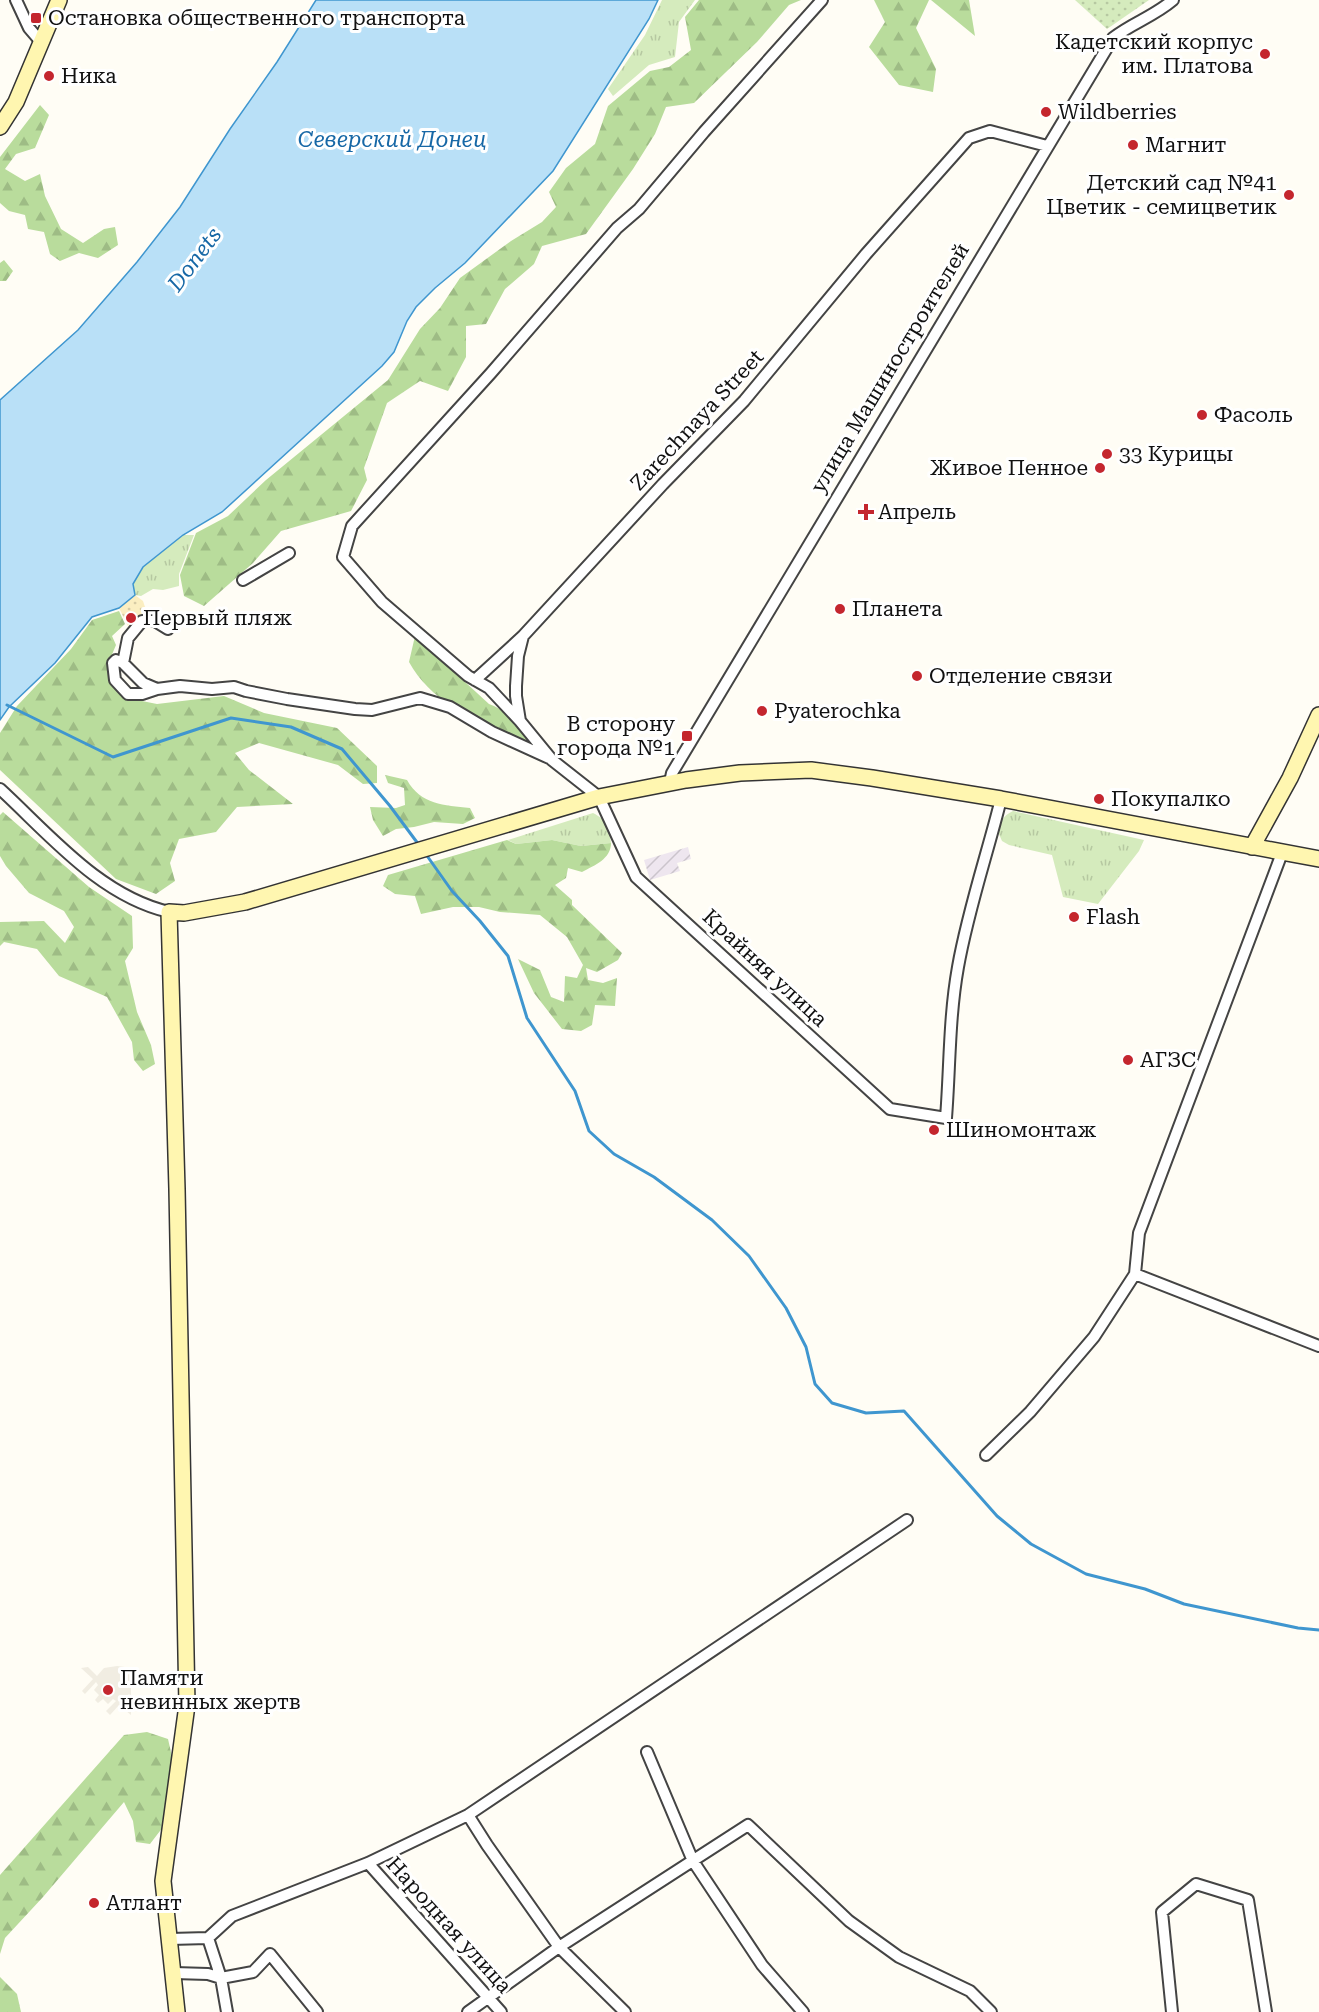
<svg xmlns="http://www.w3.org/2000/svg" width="1319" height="2012" font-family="'Roboto Serif',serif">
  <defs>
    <pattern id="industrial-furrows" width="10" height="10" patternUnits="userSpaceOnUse" patternTransform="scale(1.5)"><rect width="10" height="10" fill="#eee6ef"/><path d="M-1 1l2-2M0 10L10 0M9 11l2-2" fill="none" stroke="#cbc4cc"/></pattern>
    <pattern id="grass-tufts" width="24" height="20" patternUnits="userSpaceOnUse" patternTransform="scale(1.5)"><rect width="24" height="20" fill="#d5ebbd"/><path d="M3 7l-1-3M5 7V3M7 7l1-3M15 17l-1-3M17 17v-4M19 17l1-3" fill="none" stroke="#b6c8a1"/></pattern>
    <pattern id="forest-firs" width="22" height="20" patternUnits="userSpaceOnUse" patternTransform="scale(1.5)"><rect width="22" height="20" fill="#b9dc9c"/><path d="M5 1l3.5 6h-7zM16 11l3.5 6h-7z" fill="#9ebc85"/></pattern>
    <pattern id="sand-dots" width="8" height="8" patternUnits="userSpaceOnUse" patternTransform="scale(1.5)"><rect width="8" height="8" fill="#fbeec1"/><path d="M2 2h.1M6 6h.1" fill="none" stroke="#d6cba5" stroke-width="1.8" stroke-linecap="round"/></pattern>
    <pattern id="park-dots" width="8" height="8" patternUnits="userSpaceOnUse" patternTransform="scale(1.5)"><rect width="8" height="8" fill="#d5ebbd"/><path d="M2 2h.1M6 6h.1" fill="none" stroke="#b6c8a1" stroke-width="1.8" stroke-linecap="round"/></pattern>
  </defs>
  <rect width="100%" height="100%" fill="#fffdf5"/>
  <!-- industrial -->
  <path fill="url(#industrial-furrows)" d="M688,847L691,859L677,863L680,871L650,880L644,860Z"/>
  <!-- grass -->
  <path fill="url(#grass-tufts)" d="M662,0H695L679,22L675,57L649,65L613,96L608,89L645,35Z
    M183,535H194L179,574V586L163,590L153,589L141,596L135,595L133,584L143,567Z
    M1013,811L1144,840L1139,851L1098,904L1063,897L1052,855L1009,845L1002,841L998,832C1001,822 1002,816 1013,811Z
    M593,813C607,820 609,828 611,843L581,846L552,840L516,844L508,840Z"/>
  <!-- forest -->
  <path fill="url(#forest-firs)" d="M699,0H801L789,5L757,42L694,103L666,107L655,134L633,169L586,234L542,246L534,264L505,289L486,324L466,326V357L448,391L420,381L387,403L364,468L367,480L351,511L281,531L253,563L204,606L184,596L180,575L196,533L228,516L266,480L388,380L420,329L440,308L460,278L511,241L542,222L556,207L549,192L566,168L595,144L608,106L650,71L669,67L691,50L685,17Z
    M874,0H929L916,28L936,69L933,92L899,85L869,47L885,22Z
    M931,0H969L975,36Z
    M40,105L49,115L35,148L16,154L5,169L25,181L40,174L45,196L61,229L83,243L104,229L115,227L118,245L98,258L79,253L60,261L50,254L44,232L28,229L25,215L9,211L0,203V157Z
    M4,260L13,271L6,281H0V263Z
    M119,611L125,624L112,636L116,645L108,664L122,697L157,704L224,696L264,713L337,728L377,766V783L363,784L338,765L259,743L235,753L249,770L293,804L237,807L216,832L179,839L170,863L175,881L156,894L116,879L0,770V733L17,706L71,649L92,620Z
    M415,636L489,704C507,710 523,728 531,746C487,727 433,706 409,662Z
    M385,775L407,780C421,805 444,805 470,808L475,818L463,824L434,822L414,827L396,829L383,836L373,820L370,807L396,808L405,805L404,788L388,783Z
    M3,812L89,887L132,916L133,948L125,961L137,1012L151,1045L155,1064L143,1071L134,1060L132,1042L107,997L59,976L37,949L4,942L0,946V922L44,921L65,943L74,927L64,911L29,893L6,866L0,856V815Z
    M507,840L516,844L552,840L581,846L611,843C611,859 595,865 582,872L568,868L566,878L555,885L572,900V905L622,953L618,960L597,972L586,968L588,980L603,983L617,978L615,1006L595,1005L592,1025L581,1031L562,1029L534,993L518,959L540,970L551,997L564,1002L565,976L577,978L583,965L567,937L540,915L500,912L479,907H453L421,914L415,896L395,894L383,886L388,875Z
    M147,1732L168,1739L173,1761L163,1827L150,1844L136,1842L133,1821L124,1802L43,1897L5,1938L0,1954V1875L124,1735Z
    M0,1977L17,1994L21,2012H0Z"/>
  <!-- sand -->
  <path fill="url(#sand-dots)" d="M135,595L143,601L146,610L128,626L119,608Z"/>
  <!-- park -->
  <path fill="url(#park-dots)" d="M1075,0H1149L1107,29Z"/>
  <!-- plaza -->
  <path fill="#f1ede2" d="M117,1666L125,1667L131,1674V1696L129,1694L122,1701L131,1709V1715L119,1705L110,1715L106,1711L116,1701L113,1699L108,1704L103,1699L98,1703L95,1700L99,1695L94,1690L98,1685L96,1682L85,1694L82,1691L93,1679L81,1668L88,1667L97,1676L104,1668Z"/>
  <!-- water -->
  <path fill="#b9e0f7" stroke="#3f96cf" stroke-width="1.5" d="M316,0H658L649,19L553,171L465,263L435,288L416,307L407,321L394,352L382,366L222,512L183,535L143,567L133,584L135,595L119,608L92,617L55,663L9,707L0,720V400L78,330L137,262L180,207L230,129L277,62Z"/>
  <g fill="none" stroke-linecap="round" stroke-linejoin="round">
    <!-- stream -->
    <path stroke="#3f96cf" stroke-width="3" d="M7,705L113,757L231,718L291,727L342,749L390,806L419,845
      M425,853L452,891L480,921L508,956L527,1018L575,1091L589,1131L614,1154L654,1177L712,1220L749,1256L786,1308L806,1347L815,1384L832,1403L866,1413L904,1411L997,1516L1031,1544L1086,1574L1145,1589L1184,1604L1298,1628L1319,1630"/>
    <!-- street casing -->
    <g stroke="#444" stroke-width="14">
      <path id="street" d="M16,0L29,28L41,42
        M243,580L289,553
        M123,663L128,638L142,621H155L168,629
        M475,680L523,636
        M157,689L142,694H128L115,680L113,663L116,660L123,663L143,683L157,689L180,686L212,689L234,687L246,691L287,699L355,709L372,710L420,698L450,707L492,732L549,758
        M520,721L489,688L468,676L382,602L343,557L352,526L491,373L617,228L639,209L704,132L822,0
        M670,782L672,773L1113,38C1132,23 1153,17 1173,0
        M0,789C50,835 100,896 169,912
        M1001,799C987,855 968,910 958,967C949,1017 950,1067 946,1118L890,1109L636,877L599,797L552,760L520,721L516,696V686L518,656L523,636L663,484L744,401L866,254L969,138L990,131L1047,146
        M1135,1274L1319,1346
        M986,1455L1030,1412L1094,1337L1135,1274L1139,1233L1282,853
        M647,1752L693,1861L762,1965L803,2012
        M468,1815L487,1845L559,1947L625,2012
        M368,1863L501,2012
        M208,1938L221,1978L227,2012
        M170,1939L208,1938L232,1916L368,1863L468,1815L907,1520
        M174,1973L208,1974L221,1978L253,1972L270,1954L317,2012
        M468,2012L559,1947L748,1825L849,1921L899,1957L970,1991L991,2012
        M1172,2012L1162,1912L1196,1884L1248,1900L1266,2012"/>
    </g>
    <!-- secondary casing -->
    <g stroke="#333" stroke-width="18">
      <path id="secondary" d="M0,127L16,102L59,0
        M1252,847L1290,778L1319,715
        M177,2012L163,1881L187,1705L177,1189L169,912L184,913L245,902L599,797L686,780L740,773L811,770L872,778L1001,799L1319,859"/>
    </g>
    <!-- street -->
    <use href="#street" stroke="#fff" stroke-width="10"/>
    <!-- secondary -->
    <use href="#secondary" stroke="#fff6b0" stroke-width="15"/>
  </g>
  <!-- markers -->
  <g fill="#c4262e" stroke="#fff" stroke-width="2">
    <rect x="30" y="12" width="12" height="12" rx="3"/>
    <circle cx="1265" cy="54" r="6"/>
    <circle cx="49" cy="76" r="6"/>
    <circle cx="1046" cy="112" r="6"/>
    <circle cx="1133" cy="145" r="6"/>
    <circle cx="1289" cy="195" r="6"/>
    <circle cx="1202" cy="415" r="6"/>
    <circle cx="1107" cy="454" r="6"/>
    <circle cx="1100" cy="468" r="6"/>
    <path d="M863 503h6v6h6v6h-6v6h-6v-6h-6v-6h6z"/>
    <circle cx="840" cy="609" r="6"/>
    <circle cx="131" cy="618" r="6"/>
    <circle cx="917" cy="676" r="6"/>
    <circle cx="762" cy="711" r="6"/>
    <rect x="681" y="730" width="12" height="12" rx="3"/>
    <circle cx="1099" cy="799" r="6"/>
    <circle cx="1074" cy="917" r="6"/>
    <circle cx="1128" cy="1060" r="6"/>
    <circle cx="934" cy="1130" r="6"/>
    <circle cx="108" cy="1690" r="6"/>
    <circle cx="94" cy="1903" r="6"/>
  </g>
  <g text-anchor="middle" stroke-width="6" stroke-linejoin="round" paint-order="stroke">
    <!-- poi labels -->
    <g font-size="21" fill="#111" stroke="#fff" text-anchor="start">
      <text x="48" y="25">Остановка общественного транспорта</text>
      <text x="1253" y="49" text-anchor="end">Кадетский корпус<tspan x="1253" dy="24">им. Платова</tspan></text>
      <text x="61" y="83">Ника</text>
      <text x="1058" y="119">Wildberries</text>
      <text x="1145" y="152">Магнит</text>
      <text x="1277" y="190" text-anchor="end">Детский сад №41<tspan x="1277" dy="24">Цветик - семицветик</tspan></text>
      <text x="1214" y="422">Фасоль</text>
      <text x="1119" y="461">33 Курицы</text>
      <text x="1088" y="475" text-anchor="end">Живое Пенное</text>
      <text x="878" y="519">Апрель</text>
      <text x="852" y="616">Планета</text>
      <text x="143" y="625">Первый пляж</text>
      <text x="929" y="683">Отделение связи</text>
      <text x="774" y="718">Pyaterochka</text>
      <text x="675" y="731" text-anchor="end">В сторону<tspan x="675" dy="24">города №1</tspan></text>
      <text x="1111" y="806">Покупалко</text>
      <text x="1086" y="924">Flash</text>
      <text x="1140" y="1067">АГЗС</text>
      <text x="946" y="1137">Шиномонтаж</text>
      <text x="120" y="1685">Памяти<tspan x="120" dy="24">невинных жертв</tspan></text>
      <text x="106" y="1910">Атлант</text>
    </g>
    <!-- street labels -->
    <g font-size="21" fill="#111" stroke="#fff">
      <text transform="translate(890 368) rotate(-59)" y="7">улица Машиностроителей</text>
      <text transform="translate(697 420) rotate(-47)" y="7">Zarechnaya Street</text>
      <text transform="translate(765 968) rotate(43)" y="7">Крайняя улица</text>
      <text transform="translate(449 1925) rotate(48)" y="7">Народная улица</text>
    </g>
    <!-- water labels -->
    <g font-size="22" font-style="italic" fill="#1768a6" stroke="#fff">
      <text x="392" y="147">Северский Донец</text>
      <text transform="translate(194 259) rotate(-53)" y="8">Donets</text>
    </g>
  </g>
</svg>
